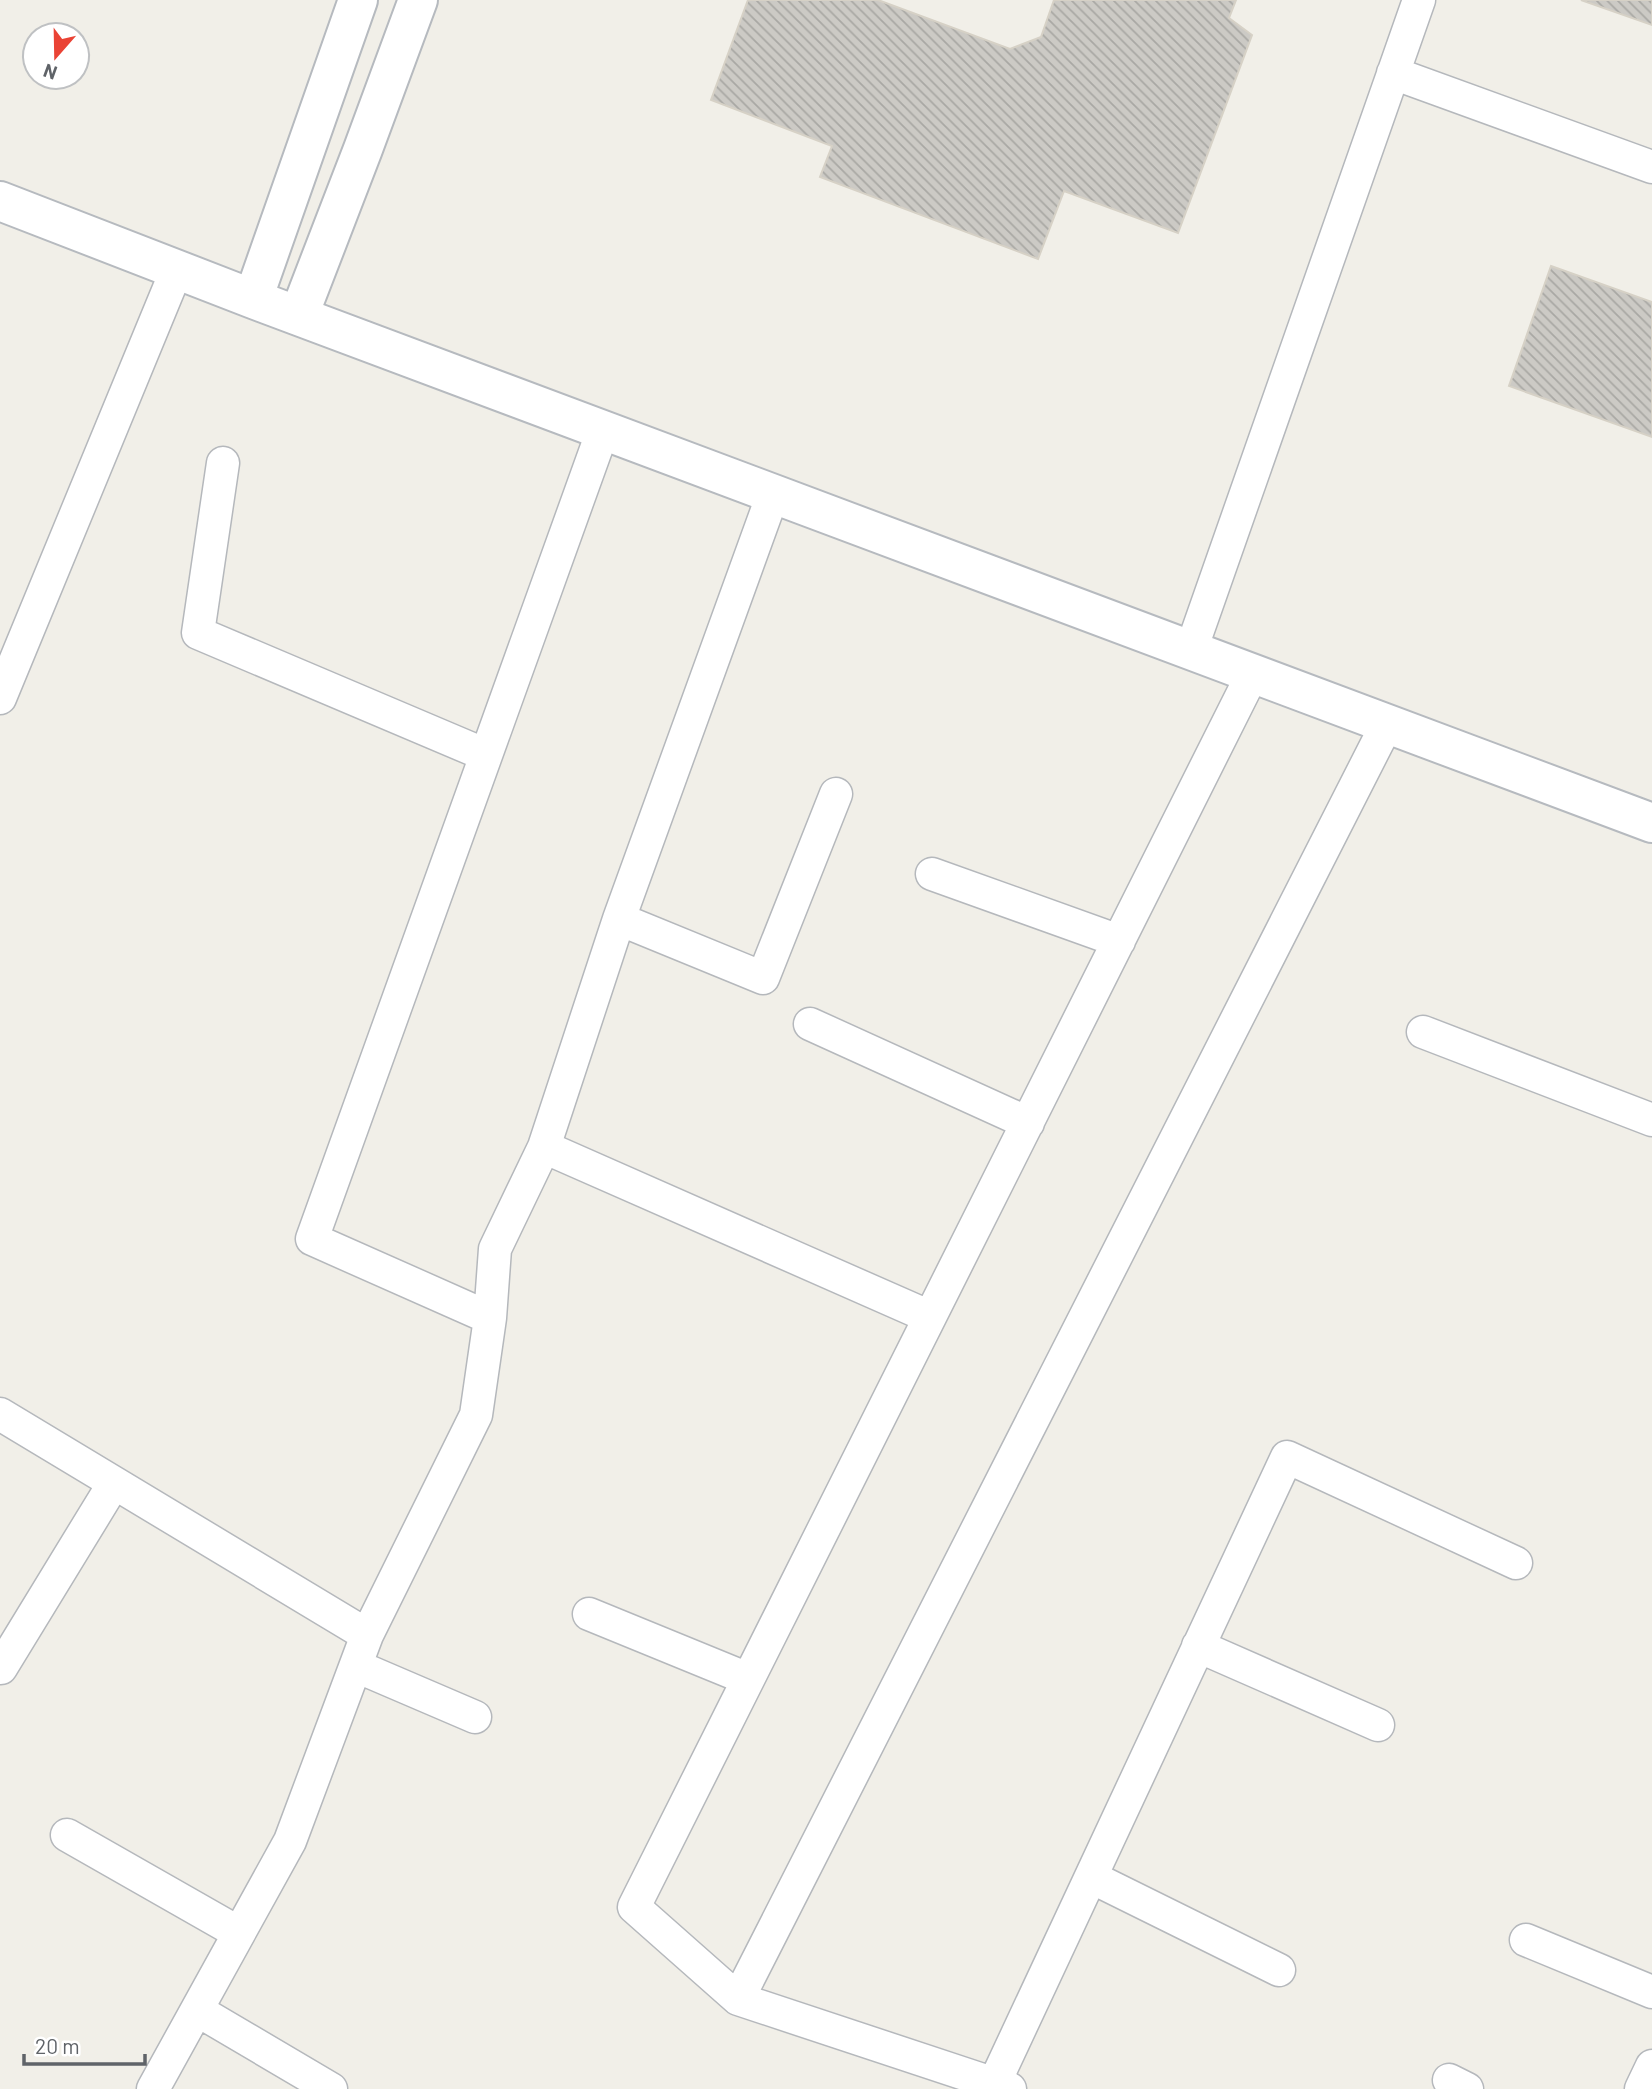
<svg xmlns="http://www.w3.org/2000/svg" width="1652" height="2089" font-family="Barlow,sans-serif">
  <defs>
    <pattern id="building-back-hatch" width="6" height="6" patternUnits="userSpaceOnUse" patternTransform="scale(1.75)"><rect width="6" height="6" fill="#cccac5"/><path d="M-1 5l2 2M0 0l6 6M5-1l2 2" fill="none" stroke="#a9a8a4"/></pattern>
  </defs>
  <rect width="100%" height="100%" fill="#f1efe8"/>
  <!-- building -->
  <path fill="url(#building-back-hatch)" stroke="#d6d1c6" stroke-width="2" d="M748,0H878L1010,49L1041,37L1054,0H1236L1229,18L1252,35L1178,233L1064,191L1038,259L820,177L832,146L711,100Z
    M1581,0H1652V25Z
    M1551,266L1652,302V437L1509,386Z"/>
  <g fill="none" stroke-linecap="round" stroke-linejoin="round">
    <!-- street casing -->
    <g stroke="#b5b8bc" stroke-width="35">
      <path id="street" d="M1393,73L1652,167
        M223,463L198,633L486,755
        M773,494L619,919L763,978L836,794
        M1191,650L1419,0
        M0,698L177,269
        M932,874L1119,941
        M619,919L544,1147L930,1317
        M810,1024L1028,1123
        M1423,1032L1652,1120
        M544,1147L495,1249L490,1318L312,1239L603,430
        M0,1414L367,1635L476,1415L490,1318
        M589,1614L748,1679
        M1198,1646L1378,1725
        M356,1666L475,1717
        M1,1668L114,1483
        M67,1835L239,1933
        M1091,1877L1279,1970
        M1526,1940L1652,1992
        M738,1999L1387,724
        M197,2010L331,2089
        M1449,2080L1467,2089
        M994,2084L1287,1457L1516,1563
        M153,2089L290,1841L367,1635
        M1010,2089L738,1999L634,1907L1253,673
        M1641,2089L1652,2066"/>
    </g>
    <!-- secondary casing -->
    <g stroke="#b6babf" stroke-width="42">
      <path id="secondary" d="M0,201L253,299L1652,823
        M253,299L358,0
        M299,315L363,149L418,0"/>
    </g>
    <!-- street -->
    <use href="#street" stroke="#fff" stroke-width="32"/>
    <!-- secondary -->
    <use href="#secondary" stroke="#fff" stroke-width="38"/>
  </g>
  <!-- north arrow -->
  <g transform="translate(56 56) rotate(200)"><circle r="33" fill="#ffffff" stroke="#bfc1c3" stroke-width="2"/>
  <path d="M0-5L12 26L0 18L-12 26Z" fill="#ea4335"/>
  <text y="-10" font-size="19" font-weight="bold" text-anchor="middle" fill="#5f6368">N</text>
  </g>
  <!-- scale -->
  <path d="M24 2054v10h121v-10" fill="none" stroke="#5f6368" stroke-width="3.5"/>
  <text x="35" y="2054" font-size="21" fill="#5f6368" stroke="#ffffff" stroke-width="5" paint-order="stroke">20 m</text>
</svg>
